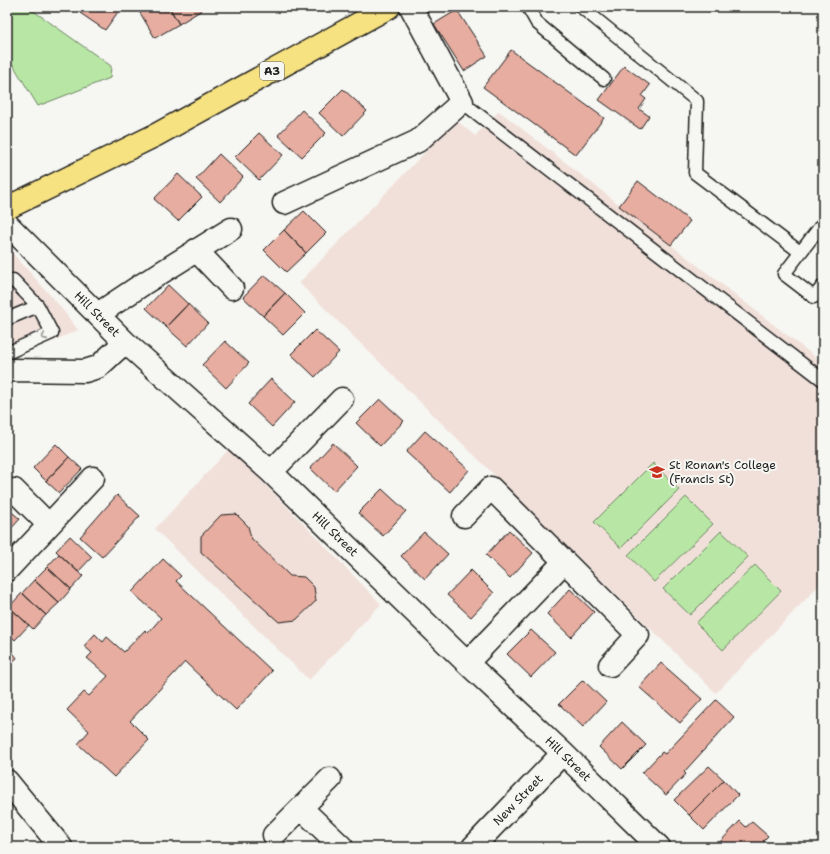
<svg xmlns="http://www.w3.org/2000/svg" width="830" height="854" font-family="'Shantell Sans',sans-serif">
  <rect width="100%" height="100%" fill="#f6f6f2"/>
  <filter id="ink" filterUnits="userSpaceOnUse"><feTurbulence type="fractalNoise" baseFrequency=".025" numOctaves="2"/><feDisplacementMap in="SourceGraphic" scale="8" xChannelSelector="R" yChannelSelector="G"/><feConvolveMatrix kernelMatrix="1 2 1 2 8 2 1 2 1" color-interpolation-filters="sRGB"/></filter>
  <g filter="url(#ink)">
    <!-- built -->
    <path fill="#f1e0d9" d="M499,111L823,363V581L716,693L299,283L456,120L475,136Z
      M7,247L58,304L78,330L7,361Z
      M230,448L381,604L309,680L155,529Z"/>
    <!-- green -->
    <path fill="#b8e7a5" stroke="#6a8260" d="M7,7H28L111,66L110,78L38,106L7,55Z
      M653,463L679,490L621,548L594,522Z
      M686,497L713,524L654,582L628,555Z
      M721,531L748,557L690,615L663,589Z
      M755,565L781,591L723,650L696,623Z"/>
    <!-- building -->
    <path fill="#e6ada0" stroke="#1c1c1c" d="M84,7H110L118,12L105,30L80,13Z
      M146,7H169L179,24L155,38L139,11Z
      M169,7H201L202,10L179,24Z
      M457,10L487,56L464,71L434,24Z
      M511,50L604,118L576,155L483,87Z
      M624,66L650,85L642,96L646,99L639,109L649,116L640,129L599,100Z
      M343,89L367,111L343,136L319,113Z
      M302,110L326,133L302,157L278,135Z
      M259,133L283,155L259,180L235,157Z
      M219,154L243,177L220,202L196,179Z
      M178,174L202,197L178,221L154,199Z
      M638,181L690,221L671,245L619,206Z
      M304,211L326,233L306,253L284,230Z
      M284,230L306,253L286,272L264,250Z
      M264,275L285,293L263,316L243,297Z
      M168,285L188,304L166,327L146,308Z
      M285,293L305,313L283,335L263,316Z
      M188,304L208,323L187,346L166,327Z
      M315,330L339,352L315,377L291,354Z
      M225,341L249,363L226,388L202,365Z
      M271,379L295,402L272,427L248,404Z
      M380,399L404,421L380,446L356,423Z
      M425,431L469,470L450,492L406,452Z
      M333,443L357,466L334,491L310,468Z
      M56,444L69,457L46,481L33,468Z
      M69,457L82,469L59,493L46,481Z
      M382,489L406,511L383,536L358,513Z
      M117,495L140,516L102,557L80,537Z
      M7,508L20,519L7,533Z
      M236,514L248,526L251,538L290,576L304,577L314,587L316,601L296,620L279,622L201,552V536L221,515Z
      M509,530L533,553L510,578L486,555Z
      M424,532L448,554L425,579L401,556Z
      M70,536L92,557L78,572L56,551Z
      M59,554L83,576L71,589L47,567Z
      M163,559L181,576L176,581L272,671L236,710L185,662L130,721L149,740L114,777L78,744L89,731L67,710L84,692L89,696L108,676L87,658L92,653L84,646L95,634L103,642L107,637L124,652L145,630L148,633L161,618L132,592Z
      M47,567L71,589L59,603L34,580Z
      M471,570L494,593L471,617L447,595Z
      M34,580L59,603L46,615L22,593Z
      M570,589L594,612L571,637L547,614Z
      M22,593L46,615L33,629L9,607Z
      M7,605L29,625L15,640L7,632Z
      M531,630L555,652L531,677L507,654Z
      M7,645L17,658L7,666Z
      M661,663L702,699L680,723L639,687Z
      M583,680L606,702L583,727L559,704Z
      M716,700L734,717L684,772L686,774L666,795L642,773L662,752L665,754Z
      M622,722L646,745L622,769L599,747Z
      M709,766L724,780L689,815L674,800Z
      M724,780L738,795L704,830L689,815Z
      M740,821L746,827L752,822L768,836L763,841L767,845L766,847H721L718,844Z"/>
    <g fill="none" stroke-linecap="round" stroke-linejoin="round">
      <!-- service casing -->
      <g stroke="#1c1c1c" stroke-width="15">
        <path id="service" d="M528,7L537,23L604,79
          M581,7L697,101L695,173L800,252
          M462,102L823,380
          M823,223L784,274L814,297L823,286
          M7,282L13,280L38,306L7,319
          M7,353L52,333L38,306"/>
      </g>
      <!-- minor casing -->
      <g stroke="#1c1c1c" stroke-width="25">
        <path id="minor" d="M284,203L418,141L462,102L411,7
          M7,224L125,342L271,472L467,663L563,753L659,847
          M196,250L232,288
          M98,314L143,284L231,229
          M7,371L9,370L85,371L98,367L125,342
          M271,472L342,399
          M14,490L49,525
          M464,516L491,488L638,635L610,665
          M7,570L93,478
          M467,663L564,562
          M301,808L342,847
          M274,835L330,779
          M473,847L563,753"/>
      </g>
      <!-- tertiary casing -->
      <g stroke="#1c1c1c" stroke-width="25">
        <path id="tertiary" d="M7,781L61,847"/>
      </g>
      <!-- trunk casing -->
      <g stroke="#1c1c1c" stroke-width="25">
        <path id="trunk" d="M7,208L156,135L389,7"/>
      </g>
      <!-- service -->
      <use href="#service" stroke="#f6f6f2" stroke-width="12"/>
      <!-- minor -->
      <use href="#minor" stroke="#f6f6f2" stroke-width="22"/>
      <!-- tertiary -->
      <use href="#tertiary" stroke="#f6f6f2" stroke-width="22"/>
      <!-- trunk -->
      <use href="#trunk" stroke="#f7e281" stroke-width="22"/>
    </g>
    <!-- one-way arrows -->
    <defs><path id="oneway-chevron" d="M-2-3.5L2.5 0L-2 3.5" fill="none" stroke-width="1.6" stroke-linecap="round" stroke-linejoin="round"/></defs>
    <use stroke="#949492" href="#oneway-chevron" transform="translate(44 337) rotate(156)"/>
  </g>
  <!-- icons -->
  <defs>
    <g id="school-bare" transform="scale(1.2)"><path d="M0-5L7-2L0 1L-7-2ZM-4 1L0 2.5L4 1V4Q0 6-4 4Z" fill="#c8321e" stroke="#f6f6f2" stroke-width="2.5" paint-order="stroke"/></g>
  </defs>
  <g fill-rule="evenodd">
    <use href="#school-bare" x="657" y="472"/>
  </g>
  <g text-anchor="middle" stroke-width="4" stroke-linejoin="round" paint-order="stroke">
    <!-- shield labels -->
    <rect fill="#f6f6f2" stroke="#5d5d5c" stroke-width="1" x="260" y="62" width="24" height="18" rx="3"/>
    <g font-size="11" font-weight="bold" fill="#1c1c1c">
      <text x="272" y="75">A3</text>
    </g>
    <!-- street labels -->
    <g font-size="12" fill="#1c1c1c" stroke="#f6f6f2">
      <text transform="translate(97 314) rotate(45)" y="4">Hill Street</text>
      <text transform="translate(335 534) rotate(44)" y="4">Hill Street</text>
      <text transform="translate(568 759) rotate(44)" y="4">Hill Street</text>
      <text transform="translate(518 800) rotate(-46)" y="4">New Street</text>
    </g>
    <!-- poi labels -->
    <g font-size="12" fill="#1c1c1c" stroke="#f6f6f2" text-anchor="start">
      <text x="669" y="469">St Ronan's College<tspan x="669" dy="14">(Francis St)</tspan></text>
    </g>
  </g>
  <!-- margin -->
  <rect width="830" height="854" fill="none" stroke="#f6f6f2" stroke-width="24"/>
  <rect x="12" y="12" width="806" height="830" fill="none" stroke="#1c1c1c" stroke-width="1.5" filter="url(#ink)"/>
</svg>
